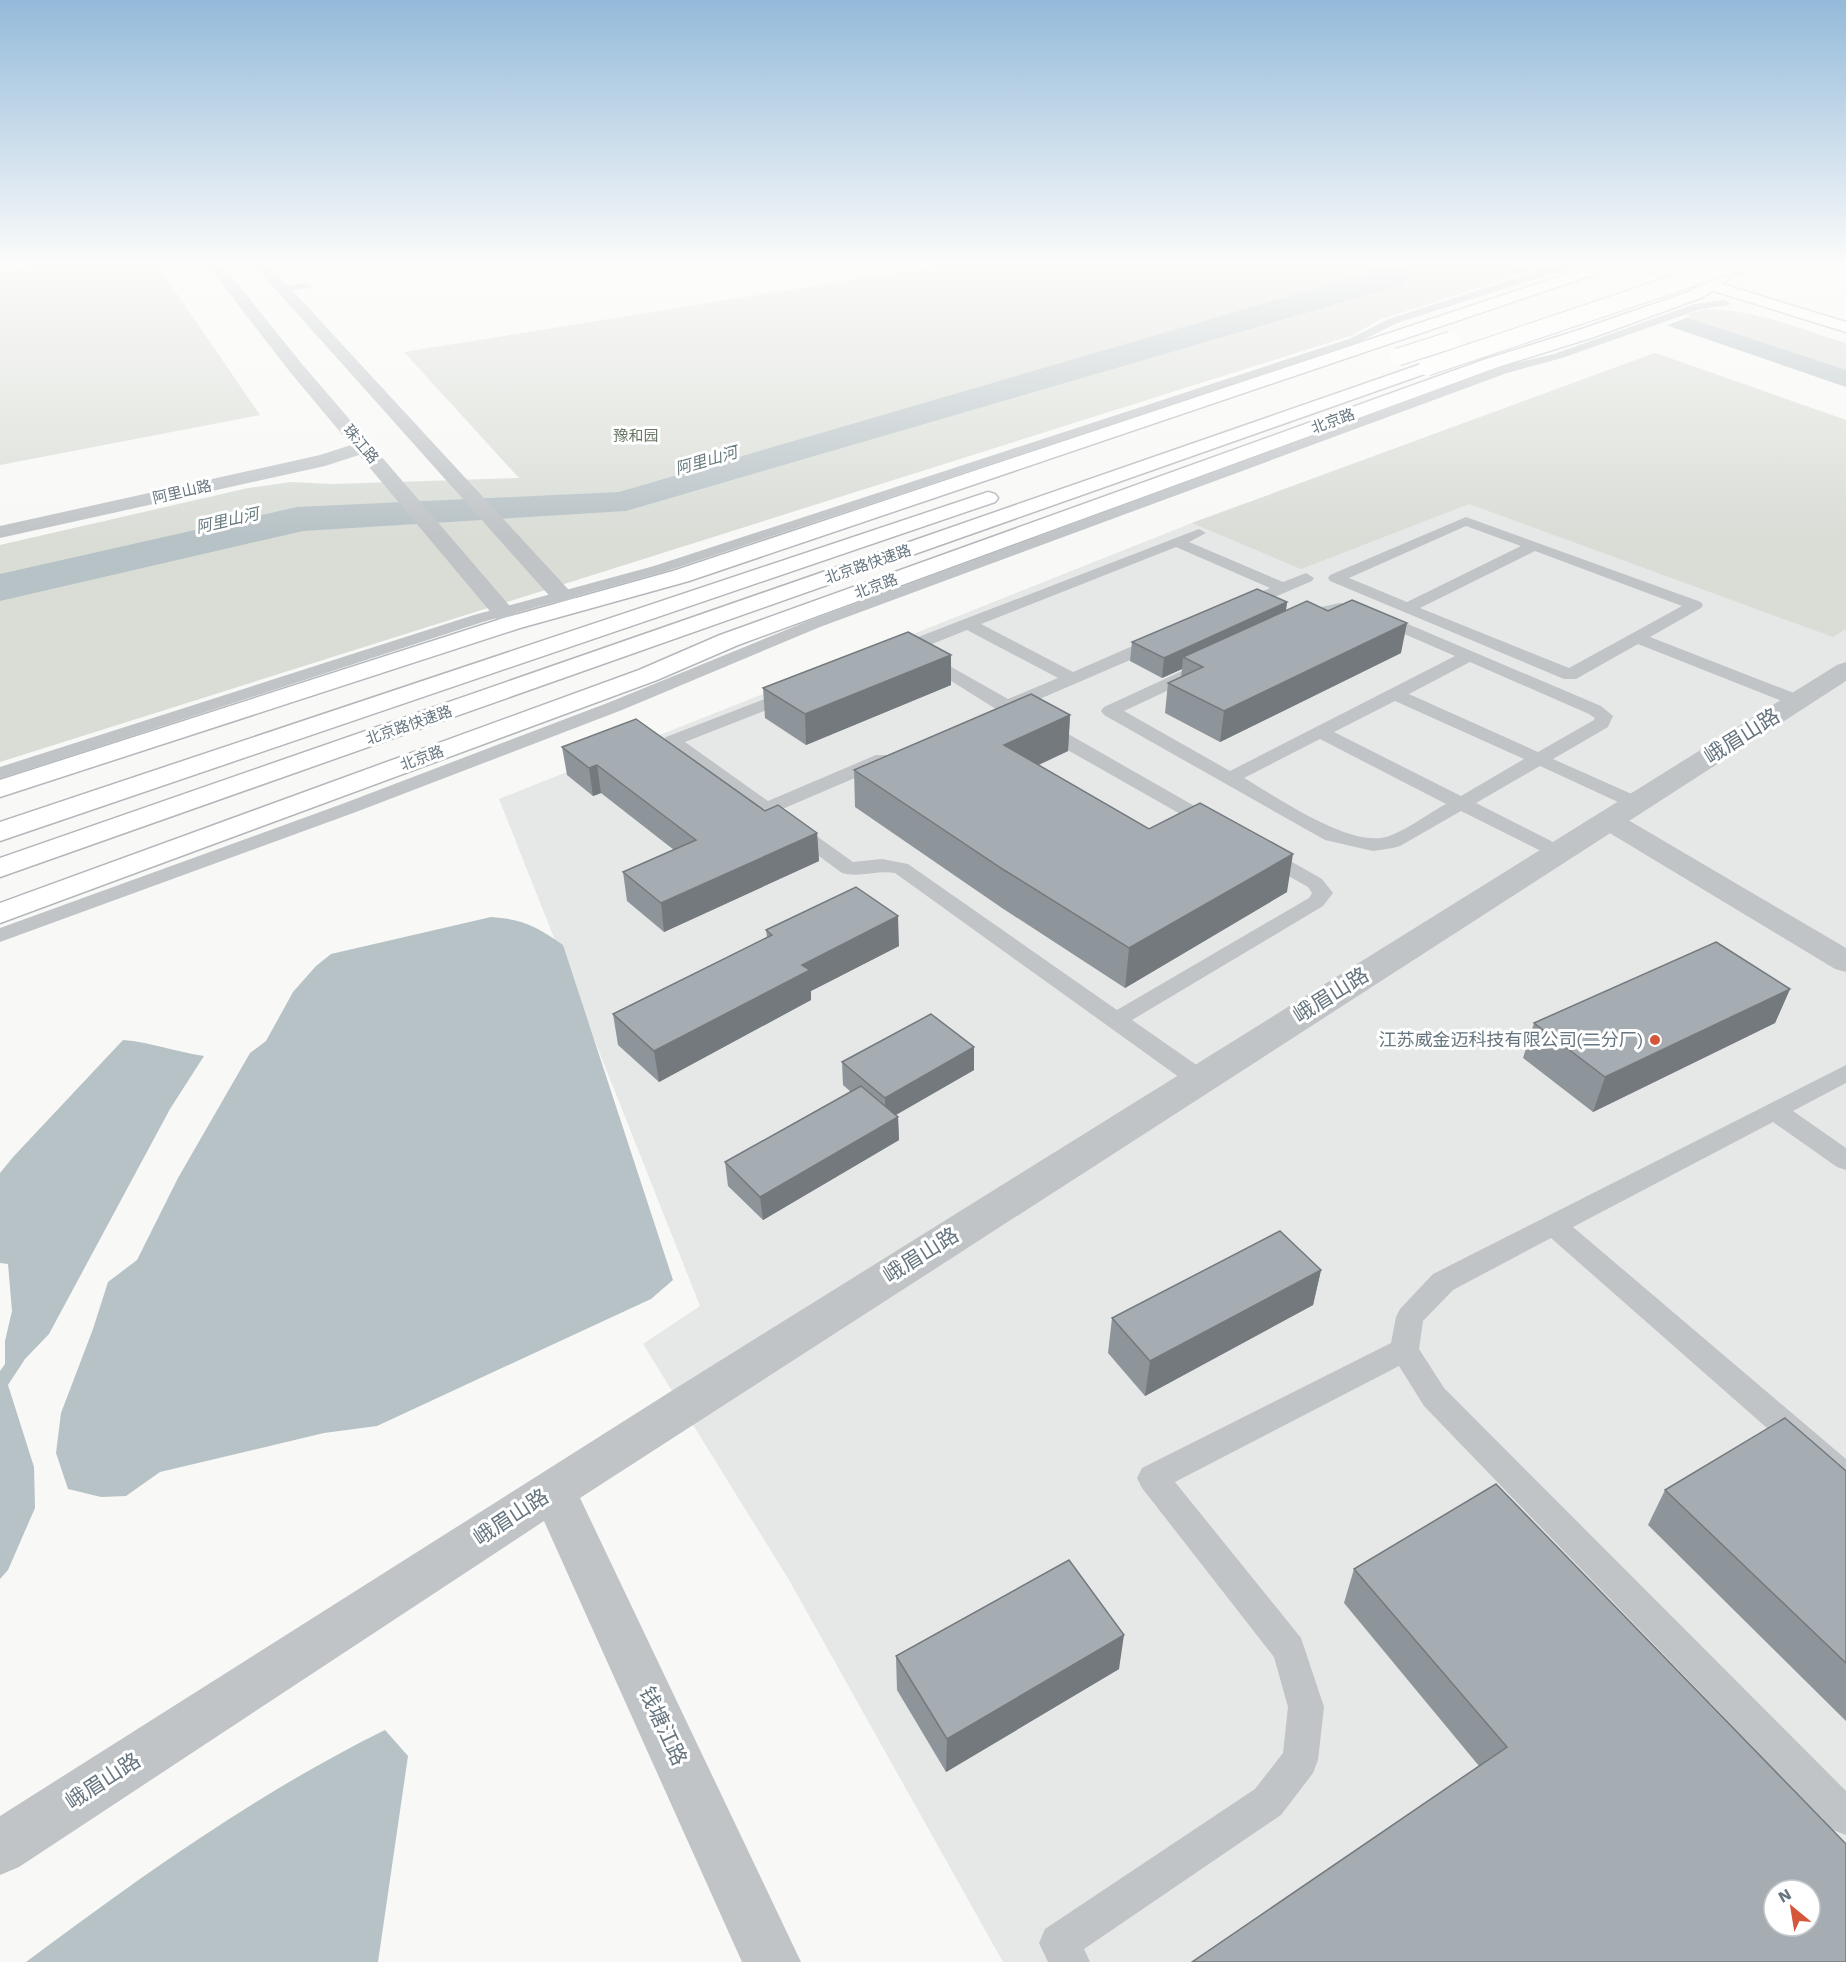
<svg xmlns="http://www.w3.org/2000/svg" width="1846" height="1962" font-family="'Work Sans','Noto Sans SC',sans-serif">
  <rect width="100%" height="100%" fill="#f8f8f6"/>
  <!-- built -->
  <path fill="#e6e7e7" fill-rule="evenodd" d="M1655,353L1846,420V1962H1003L789,1580L643,1344L700,1306L499,799L1192,523ZM1774,1890H1810V1926H1774Z"/>
  <!-- green -->
  <path fill="#d9ddd6" d="M55,263H156L260,415L0,465V271Z
    M956,263H1557L1381,319L1353,335L0,762V545L248,488L291,482L333,484L519,478L404,352Z
    M1705,309C1754,309 1800,329 1846,343V370L1681,316Z
    M1655,353L1846,420V629L1833,637L1469,504L1301,569L1192,523Z"/>
  <!-- water -->
  <path fill="#b7c2c6" d="M1371,263H1415L1405,284L626,511L303,531L0,601V574L297,507L619,492L1365,274Z
    M1485,263H1521L1846,370V387Z
    M491,917C522,919 538,927 563,945L673,1280L651,1299L377,1426L324,1433L160,1472L126,1496L101,1497L68,1489L56,1453L61,1413L93,1329L108,1282L137,1260L178,1178L250,1053L266,1041L293,992L316,966L331,954Z
    M123,1040C150,1042 176,1052 204,1056L170,1109L49,1334L25,1359L8,1385L34,1467L35,1508L8,1570L0,1579V1371L5,1364V1341L12,1311L8,1264L0,1263V1173L14,1156Z
    M385,1730L408,1756L378,1962H26C140,1877 257,1793 385,1730Z"/>
  <!-- pier -->
  <path fill="#f8f8f6" d="M1542,267L1691,316L1660,328L1513,276Z"/>
  <g fill="none" stroke-linecap="round" stroke-linejoin="round">
    <!-- secondary casing -->
    <g stroke="#b2b8bc" stroke-width="3">
      <path id="secondary" d="M1631,263H1653L1846,322V332L1633,266Z"/>
    </g>
    <!-- primary casing -->
    <g stroke="#b4b8bc" stroke-width="3">
      <path id="primary" d="M1600,263H1621L1619,266L689,581L520,628L0,797V780L504,618L673,571Z
        M1739,263H1760L1758,266L1736,274L1703,297L1594,337L1498,367L738,645L657,680L0,923V903L639,670L720,635L1486,359L1582,329L1691,291L1726,268Z"/>
    </g>
    <!-- trunk casing -->
    <g stroke="#b3b7ba" stroke-width="3">
      <path id="trunk" d="M1427,362L1433,363L1436,367L1433,371L0,877V858Z
        M988,492L995,494L998,498L995,502L0,841V822Z"/>
    </g>
    <!-- service -->
    <path fill="#c0c4c7" fill-rule="evenodd" d="M1562,263H1574L1566,269L1397,323L1357,343L664,572L486,621L0,779V767L474,615L654,566L1349,339L1389,319Z
      M307,283L312,286L311,288L282,292L277,289L282,286Z
      M1725,300L1730,303L1729,305L1701,309L1562,358L1507,373L820,627L622,710L356,812L0,942V928L342,804L610,702L808,621L1499,367L1554,354L1695,304Z
      M1466,517L1701,602L1703,605L1701,608L1650,637L1804,697L1807,701L1804,705H1792L1638,644L1576,679H1564L1330,581L1328,578L1330,575ZM1466,526L1521,546L1407,602L1349,578ZM1535,551L1682,606L1569,668L1420,608Z
      M1199,529L1206,533L1189,542L1283,582L1306,573L1314,578L1312,581L1242,611L1236,609L1234,606L1236,603L1270,588L1176,547L981,624L1073,672L1153,637H1165L1167,641L1165,645L1021,707L1219,820L1222,824L1219,828H1205L999,711L918,660L920,656H932L1008,699L1058,678L967,630L912,652H900L898,648L900,644Z
      M1340,603L1375,610L1601,706L1613,716L1608,727L1553,759L1643,799L1646,803L1643,807H1629L1540,766L1476,803L1565,848L1568,852L1565,856H1551L1461,811L1400,846L1393,848L1373,851L1325,840L1104,715L1101,711L1104,707L1321,607ZM1340,613L1365,617L1455,656L1230,771L1124,711L1331,614ZM1470,662L1589,714L1595,718L1594,720L1538,752L1409,694ZM1395,701L1524,759L1461,796L1334,732ZM1320,739L1446,804C1429,813 1404,832 1386,837C1348,847 1277,797 1244,778Z
      M791,689L797,690L800,694L797,698L685,742L768,801L876,755H890L892,759L890,763L780,810L853,862L882,859L908,864L1117,1010L1309,898L1312,893L1308,887L1257,858L1254,854L1257,850H1271L1322,879L1333,893L1323,906L1132,1020L1208,1073L1211,1079L1208,1085L1199,1087L1190,1085L895,873C877,870 859,878 842,873L663,741L666,737Z
      M1846,1065V1083L1793,1111L1846,1148V1170L1837,1167L1773,1122L1573,1227L1846,1459V1491L1835,1488L1551,1238L1453,1290L1423,1321L1419,1349L1444,1388L1846,1791V1835L1833,1830L1424,1406L1399,1366L1175,1482L1301,1638L1324,1707L1318,1760L1313,1773L1281,1815L1084,1949L1090,1962H1048L1039,1943L1045,1929L1255,1789L1283,1753L1288,1707L1274,1657L1142,1488L1137,1478L1142,1468L1391,1343L1396,1317L1400,1309L1433,1274Z"/>
    <!-- minor -->
    <path fill="#c0c4c7" fill-rule="evenodd" d="M1608,811L1618,814L1846,948V972L1835,969L1598,826L1594,820L1598,814Z"/>
    <!-- tertiary -->
    <path fill="#c0c4c7" fill-rule="evenodd" d="M206,263H221L302,364L520,618L524,623L520,628L512,630L504,628L359,455L325,466L0,538V526L320,455L351,445L290,372Z
      M252,263H267L579,601L583,606L579,611L571,613L563,611Z
      M1846,662V681L580,1498L801,1962H742L544,1521L19,1867L0,1875V1816L673,1390L1837,665Z"/>
    <!-- secondary -->
    <use href="#secondary" fill="#fff" fill-rule="evenodd"/>
    <!-- primary -->
    <use href="#primary" fill="#fff" fill-rule="evenodd"/>
    <!-- trunk -->
    <use href="#trunk" fill="#fff" fill-rule="evenodd"/>
    <!-- trunk-bridge casing -->
    <g stroke="#b3b7ba" stroke-width="19" stroke-linecap="butt">
      <path id="trunk-bridge" d="M1398,357L1451,340
        M1427,367L1736,263"/>
    </g>
    <!-- trunk-bridge -->
    <use href="#trunk-bridge" stroke="#fff" stroke-width="17"/>
  </g>
  <!-- wall -->
  <path fill="#8e959a" d="M1287,602L1286,611L1401,653L1220,742L1165,713L1168,683L1181,677L1182,669L1162,678L1130,661L1132,642Z
    M951,685L806,745L765,718L763,688Z
    M1070,715L1068,751L1039,765L1149,829L1287,892L1125,988L1002,908L855,807L854,770Z
    M562,747L765,811L817,833L819,861L664,932L627,901L623,872L674,850L601,793L593,796L567,775Z
    M766,930L899,946L811,991V1000L659,1082L618,1045L613,1014L767,937Z
    M1790,989L1775,1023L1593,1112L1523,1058L1534,1023Z
    M974,1047V1070L896,1115L898,1117L899,1140L763,1220L728,1186L725,1162L851,1092L843,1085L842,1062Z
    M1321,1270L1313,1305L1145,1396L1108,1353L1112,1318Z
    M1846,1471V1721L1648,1525L1665,1490Z
    M1354,1569L1846,1844L1479,1766L1344,1603Z
    M896,1656L1119,1669L946,1772L897,1690Z"/>
  <!-- shaded-wall -->
  <path fill="#74797d" d="M1287,602L1284,622L1183,657L1182,669L1162,678L1164,658Z
    M1407,623L1401,653L1220,742L1224,711Z
    M951,655V685L806,745L805,714Z
    M1070,715L1068,751L1003,781L1004,745Z
    M597,765L601,793L593,796L589,768Z
    M817,833L819,861L664,932L661,903Z
    M1293,854L1287,892L1125,988L1129,948Z
    M898,916L899,946L811,991V1000L659,1082L654,1051L802,965Z
    M1790,989L1775,1023L1593,1112L1605,1077Z
    M974,1047V1070L885,1121V1098Z
    M898,1117L899,1140L763,1220L760,1197Z
    M1321,1270L1313,1305L1145,1396L1150,1361Z
    M1124,1635L1119,1669L946,1772L947,1739Z"/>
  <!-- building -->
  <path fill="#a5adb3" stroke="#74797d" stroke-width="1.5" fill-rule="evenodd" d="M1257,589L1287,602L1164,658L1132,642Z
    M1352,600L1407,623L1224,711L1168,683L1203,667L1183,657L1307,601L1328,611Z
    M908,632L951,655L805,714L763,688Z
    M1031,694L1070,715L1004,745L1149,829L1200,803L1293,854L1129,948L1004,870L854,770Z
    M636,719L765,811L778,805L817,833L661,903L623,872L696,840L597,765L589,768L562,747Z
    M856,887L898,916L802,965L810,970L654,1051L613,1014L772,935L766,930Z
    M1716,942L1790,989L1605,1077L1534,1023Z
    M931,1014L974,1047L885,1098L842,1062Z
    M861,1086L898,1117L760,1197L725,1162Z
    M1280,1231L1321,1270L1150,1361L1112,1318Z
    M1785,1418L1846,1471V1663L1665,1490Z
    M1496,1484L1846,1844V1962H1192L1507,1747L1354,1569ZM1774,1890H1810V1926H1774Z
    M1069,1560L1124,1635L947,1739L896,1656Z"/>
  <!-- sky -->
  <linearGradient id="sky" x2="0" y2="1"><stop stop-color="#94bada"/><stop offset="0.49" stop-color="#fcfcfb"/><stop offset="1" stop-color="#fcfcfb" stop-opacity="0"/></linearGradient>
  <rect width="1846" height="538" fill="url(#sky)"/>
  <!-- markers -->
  <circle fill="#d4573a" stroke="#fff" stroke-width="2" cx="1655" cy="1040" r="6"/>
  <g text-anchor="middle" stroke-width="6" stroke-linejoin="round" paint-order="stroke">
    <!-- far-street labels -->
    <g font-size="15" fill="#66757f" stroke="#fff">
      <text transform="translate(1333 421) rotate(-20)" y="5">北京路</text>
      <text transform="translate(361 444) rotate(50)" y="5">珠江路</text>
      <text transform="translate(182 492) rotate(-13)" y="5">阿里山路</text>
      <text transform="translate(868 564) rotate(-19)" y="5">北京路快速路</text>
      <text transform="translate(876 586) rotate(-20)" y="5">北京路</text>
      <text transform="translate(409 725) rotate(-19)" y="5">北京路快速路</text>
      <text transform="translate(422 758) rotate(-20)" y="5">北京路</text>
    </g>
    <!-- far-park labels -->
    <g font-size="15" fill="#687764" stroke="#fff">
      <text x="636" y="441">豫和园</text>
    </g>
    <!-- far-water labels -->
    <g font-size="16" font-style="italic" fill="#667a7f" stroke="#fff">
      <text transform="translate(706 460) rotate(-16)" y="6">阿里山河</text>
      <text transform="translate(227 520) rotate(-13)" y="6">阿里山河</text>
    </g>
    <!-- poi labels -->
    <g font-size="18" fill="#66757f" stroke="#fff" text-anchor="end">
      <text x="1643" y="1046">江苏威金迈科技有限公司(二分厂)</text>
    </g>
    <!-- near-street labels -->
    <g font-size="21" fill="#66757f" stroke="#fff">
      <text transform="translate(1742 736) rotate(-32)" y="7">峨眉山路</text>
      <text transform="translate(1331 995) rotate(-32)" y="7">峨眉山路</text>
      <text transform="translate(921 1255) rotate(-32)" y="7">峨眉山路</text>
      <text transform="translate(511 1517) rotate(-33)" y="7">峨眉山路</text>
      <text transform="translate(663 1726) rotate(65)" y="7">钱塘江路</text>
      <text transform="translate(103 1781) rotate(-33)" y="7">峨眉山路</text>
    </g>
  </g>
  <!-- north arrow -->
  <g transform="translate(1792 1908) rotate(330)"><circle r="28" fill="#ffffff" stroke="#c2c8cc" stroke-width="1.5"/>
  <path d="M0-4.5L10 22L0 15L-10 22Z" fill="#d4573a"/>
  <text y="-9" font-size="16" font-weight="bold" text-anchor="middle" fill="#66757f">N</text>
  </g>
</svg>
